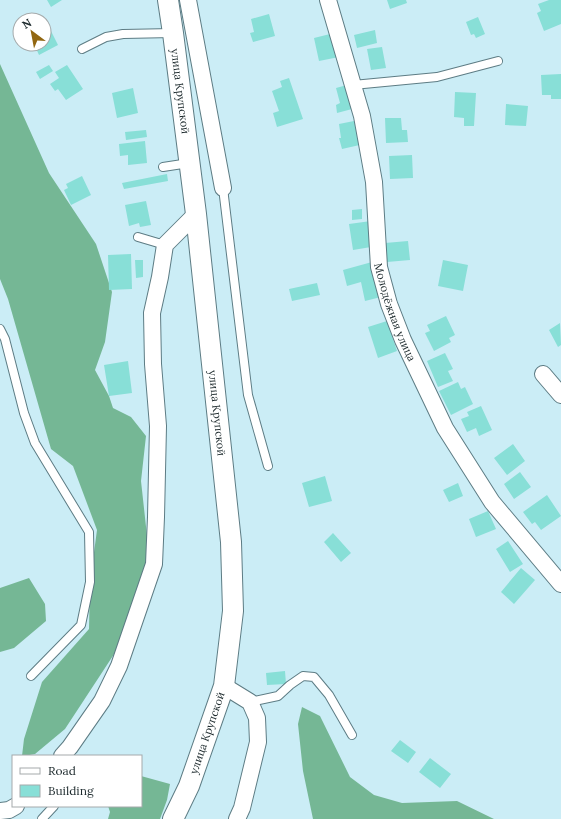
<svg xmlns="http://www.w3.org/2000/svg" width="561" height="819" font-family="Lora,serif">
  <rect width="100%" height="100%" fill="#cbedf6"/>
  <!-- forest -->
  <path fill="#75b795" d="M0,64L49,173L96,244L112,292L105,342L95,370L109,396L113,408L131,417L146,436L141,481L148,545L150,576L122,642L65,729L35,754L24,756H22L24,739L42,682L89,629L90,582L97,530L73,466L51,449L8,299L0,279Z
    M29,578L45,604L46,621L14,648L0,652V588Z
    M302,707L320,716L350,777L374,795L402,803L457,801L494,819H313L303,771L298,724Z
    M141,776L170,784L167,800L160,819H108L110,812L108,806H141Z"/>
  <!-- building -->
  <path fill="#88dfd7" d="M47,0H62L51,7Z
    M387,0H406L407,3L390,9Z
    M549,0H561V24L544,31L537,13L541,11L538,4Z
    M269,14L275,36L253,42L250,33L254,32L251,19Z
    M478,17L485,34L476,38L474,34L471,35L466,22Z
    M47,23L58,45L39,55L34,44H44V25Z
    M375,30L377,43L357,48L354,35Z
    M334,33L339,57L319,61L314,38Z
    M382,47L386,68L371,70L367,49Z
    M49,65L53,71L40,79L36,72Z
    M67,65L83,89L66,100L58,89L55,91L50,84L59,78L55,72Z
    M561,74V99H551V95H542L541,75Z
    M289,78L303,119L277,127L273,113L279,111L272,91L282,87L280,81Z
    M347,85L352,109L337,113L336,105L340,103L336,88Z
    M133,88L138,113L117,118L112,93Z
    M455,92L476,93L474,126H464V118L454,117Z
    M506,104L528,106L526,126L505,125Z
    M385,118H401L402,130H407L408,142L386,143Z
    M359,120L364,144L342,149L339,138H341L339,124Z
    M146,130L147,137L126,140L125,132Z
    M145,141L147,163L128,165V155L120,156L119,144Z
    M412,155L413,178L390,179L389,156Z
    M167,174L168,181L124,189L122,183Z
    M82,176L91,195L71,205L64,190L68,188L66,184Z
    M146,201L151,225L140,227L139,223L129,226L125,205Z
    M362,209V219L352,220V210Z
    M371,221V247L353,250L349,224Z
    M408,241L410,260L387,262L385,243Z
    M131,254L132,289L109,290L108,255Z
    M135,260H143V277L136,278Z
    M443,260L468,265L463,291L438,286Z
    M372,262L381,297L365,301L361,282L347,286L343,270Z
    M317,283L320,295L292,301L289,289Z
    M446,316L455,335L449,338L451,342L434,351L425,333L430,331L427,325Z
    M387,321L397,351L378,358L368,327Z
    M560,323L561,345L558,347L549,330Z
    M445,353L453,369L448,371L453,381L438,387L427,361Z
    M128,361L132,393L109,396L104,365Z
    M458,382L461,389L465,387L473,404L451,415L439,391Z
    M481,406L492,430L479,436L476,428L467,432L461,419L469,416L467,412Z
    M513,444L525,461L507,475L494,458Z
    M520,472L531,487L514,499L504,484Z
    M325,476L332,501L309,507L302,483Z
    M458,483L463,496L449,502L443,490Z
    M547,495L561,516L541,530L535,522L532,524L523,512Z
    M488,511L496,529L476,537L469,519Z
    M333,533L351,553L341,562L324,542Z
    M508,541L523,564L510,572L496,549Z
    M521,568L535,580L514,604L501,592Z
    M285,671L286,684L267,685L266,673Z
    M400,740L416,752L408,763L391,751Z
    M430,758L451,774L440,788L419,772Z"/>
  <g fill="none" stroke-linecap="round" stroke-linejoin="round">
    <!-- service casing -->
    <g stroke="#5d7c84" stroke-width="10">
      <path id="service" d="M82,49L106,37L123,34L173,33
        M353,85L437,77L498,61
        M163,167L189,163
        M223,188L248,395L268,466
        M138,237L165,245
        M0,329L5,339L24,413L35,443L89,532L90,582L81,625L31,676
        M250,702L278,696L290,685L303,676L314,677L329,695L352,735
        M42,819L54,806"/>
    </g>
    <!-- minor casing -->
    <g stroke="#5d7c84" stroke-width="18">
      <g id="minor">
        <path d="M188,0L223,188"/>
        <path id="s1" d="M328,0L362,116L374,182L379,267L389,304L403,340L445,428L492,502L561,584"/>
        <path d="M543,374L561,395"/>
        <path d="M224,686L250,702L257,718L258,742L242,808L237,819"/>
        <path d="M62,756L70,747L102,701L119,666L154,564L156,517L158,426L153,364L152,313L160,277L165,245L196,214"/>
        <path d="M0,811L9,810L16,806"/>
      </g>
    </g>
    <!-- tertiary casing -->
    <g stroke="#5d7c84" stroke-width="22">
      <g id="tertiary">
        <path id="s2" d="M168,0L173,33L196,214L231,542L233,611L224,686L189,786L173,819"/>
      </g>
    </g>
    <!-- service -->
    <use href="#service" stroke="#fff" stroke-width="8"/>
    <!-- minor -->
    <use href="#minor" stroke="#fff" stroke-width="16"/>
    <!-- tertiary -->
    <use href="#tertiary" stroke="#fff" stroke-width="20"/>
  </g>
  <g text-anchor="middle" stroke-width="4" stroke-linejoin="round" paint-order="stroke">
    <!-- street labels -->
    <g font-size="11" fill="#1d2a2d" stroke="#fff">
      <text dy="4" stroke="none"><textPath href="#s2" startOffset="92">улица Крупской</textPath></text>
      <text dy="4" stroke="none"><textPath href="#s1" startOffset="321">Молодёжная улица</textPath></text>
      <text dy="4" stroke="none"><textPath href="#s2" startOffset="416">улица Крупской</textPath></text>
      <text transform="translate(207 733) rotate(-71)" y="4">улица Крупской</text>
    </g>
  </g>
  <!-- legend -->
  <rect x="12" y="755" width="130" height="52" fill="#ffffff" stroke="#a5aaab"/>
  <rect x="20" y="768" width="20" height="6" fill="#ffffff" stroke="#a5aaab"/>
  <text x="48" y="775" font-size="12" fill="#1d2a2d">Road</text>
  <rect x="20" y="785" width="20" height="12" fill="#88dfd7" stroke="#a5aaab"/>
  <text x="48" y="795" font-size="12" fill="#1d2a2d">Building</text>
  <!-- north arrow -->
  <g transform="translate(32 32) rotate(328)"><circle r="19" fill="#ffffff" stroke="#a5aaab"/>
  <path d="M0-3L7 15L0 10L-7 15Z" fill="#926711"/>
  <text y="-6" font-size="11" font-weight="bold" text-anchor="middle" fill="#1d2a2d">N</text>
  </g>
</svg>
